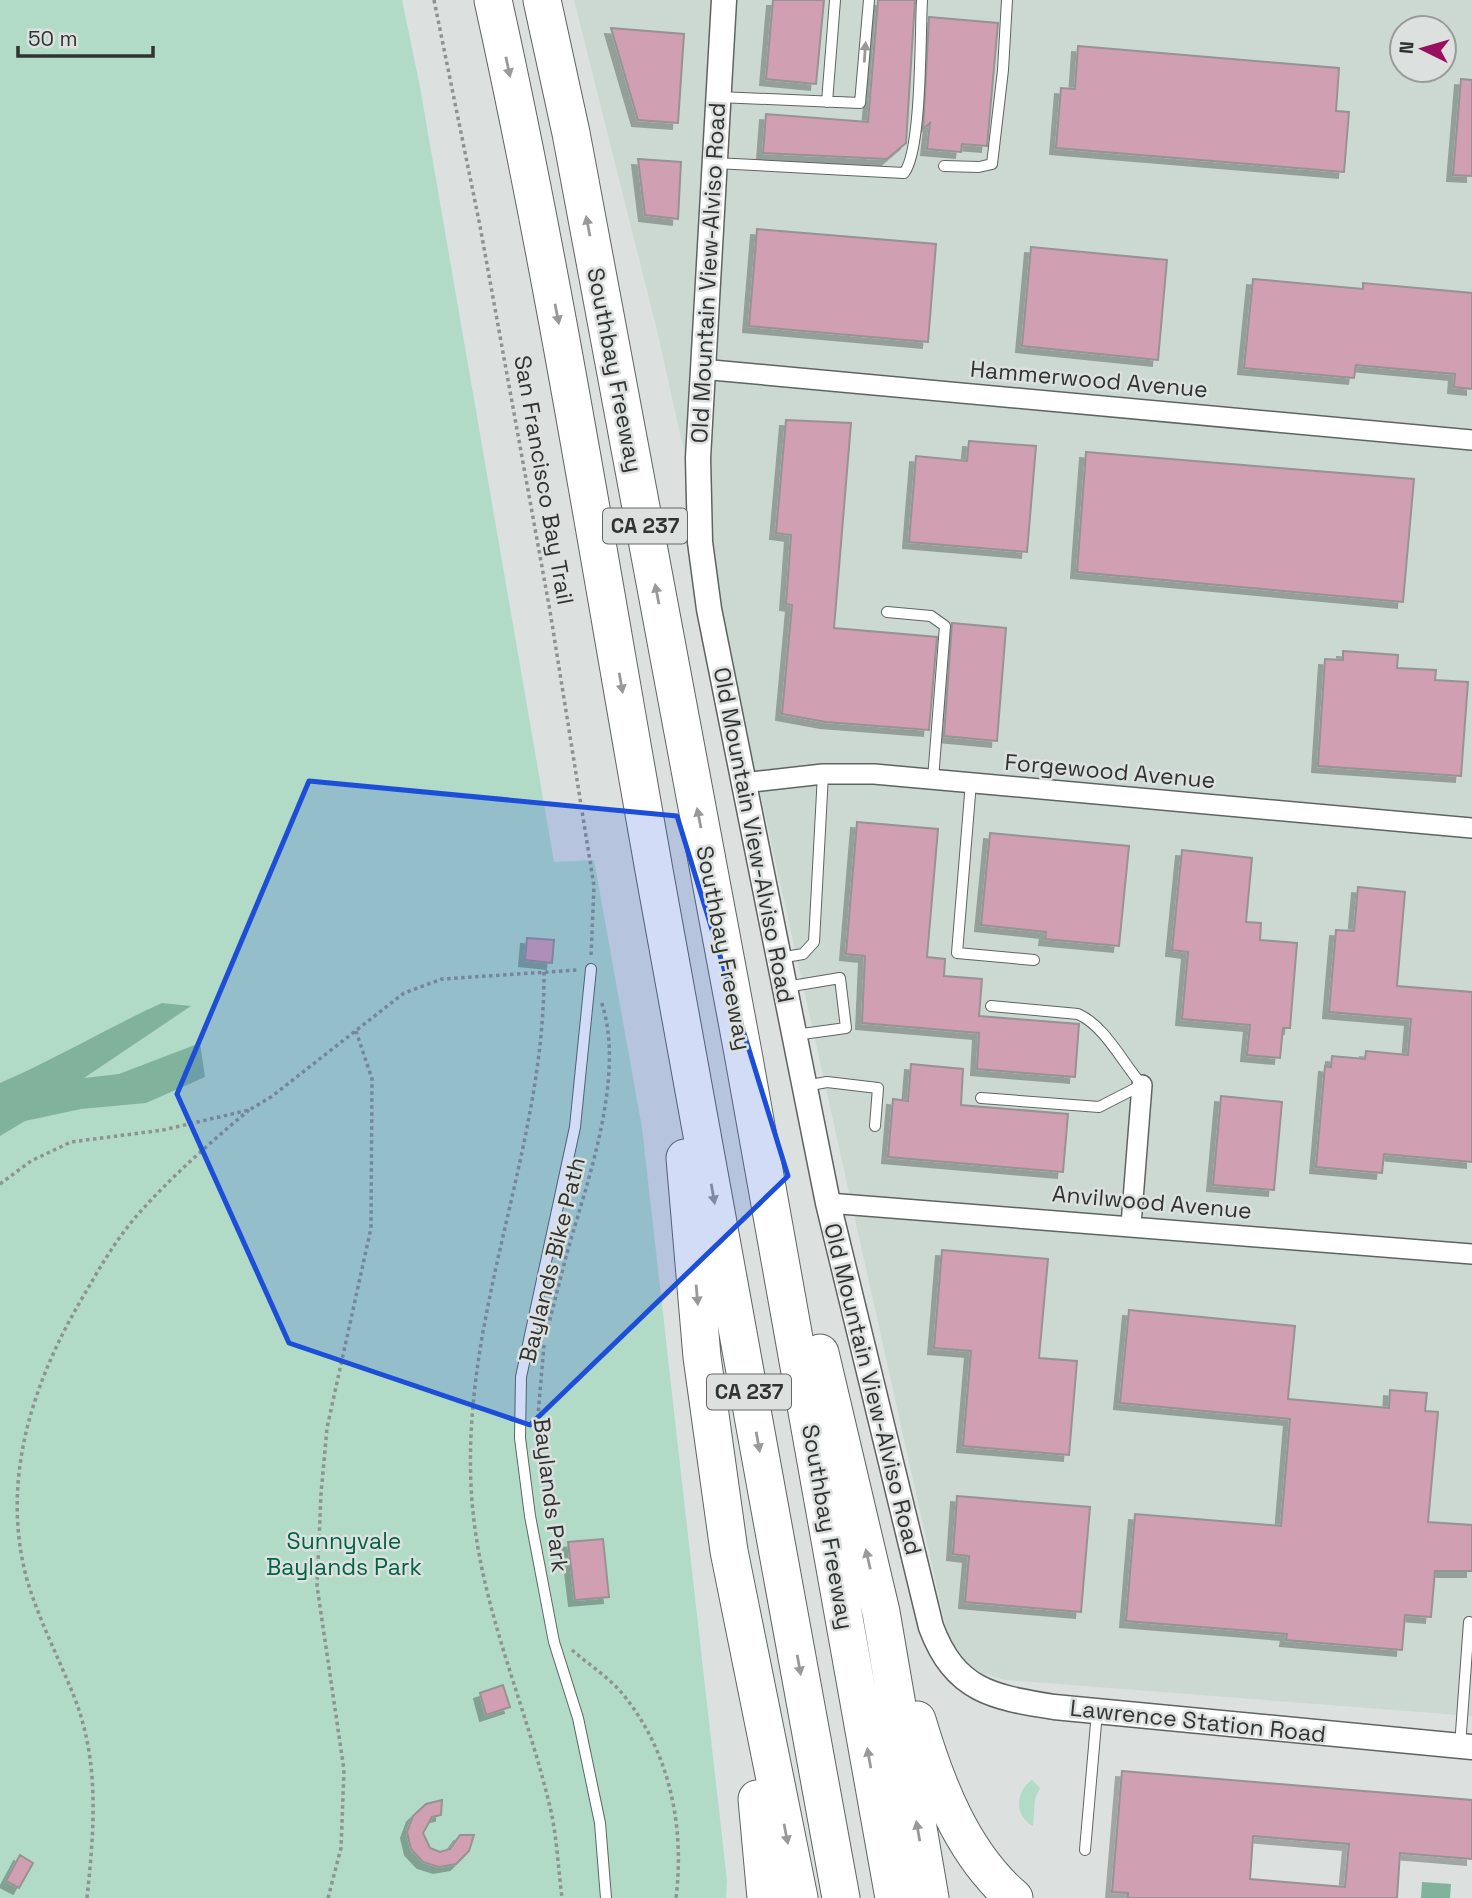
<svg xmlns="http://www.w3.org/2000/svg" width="1472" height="1898" font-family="'Space Grotesk',sans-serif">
  <defs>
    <filter id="shadow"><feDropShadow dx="-6" dy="6" stdDeviation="0" flood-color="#0004"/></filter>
  </defs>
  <rect width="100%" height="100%" fill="#dce1df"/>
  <!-- built -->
  <path fill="#cbd9d2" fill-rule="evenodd" d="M574,0H1472V1716L1005,1680L981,1673L962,1659L948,1637L657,330ZM1402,28H1444V70H1402Z"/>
  <!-- green -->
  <path fill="#b1dac7" d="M0,0H402L420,87L554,862L594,860L642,1128L727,1881L726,1898H0Z
    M1032,1780L1040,1788L1035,1798L1033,1826C1014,1815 1015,1792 1032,1780Z"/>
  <!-- water -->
  <path fill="#81b39c" d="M162,1003L191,1006L84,1078L119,1074L200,1043L205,1077L146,1103L81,1109L25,1121L0,1136V1083C56,1059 107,1028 162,1003Z
    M1422,1882L1451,1884L1450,1898H1421Z"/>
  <!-- building -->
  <path fill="#d19fb2" stroke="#979294" stroke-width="2" fill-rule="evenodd" filter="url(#shadow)" d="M773,0H824L816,84L766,79Z
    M878,0H915L906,143L887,159L763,153L766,114L868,122Z
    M929,17L998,23L987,146L962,144L961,152L927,149L930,123L923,129Z
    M611,28L684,34L678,123L638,120Z
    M1078,46L1339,68L1336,111L1349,112L1344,172L1056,148L1061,88L1075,89Z
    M1461,79L1472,80V176L1453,175Z
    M638,159L681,162L678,219L645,215Z
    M757,229L936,244L928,342L749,326Z
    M1031,247L1167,260L1158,360L1022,346Z
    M1253,279L1363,289V283L1472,293V389L1454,387L1455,374L1356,365L1354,378L1244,368Z
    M786,420L851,423L834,628L937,637L929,730L826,722L782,714L792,605L786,604L791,535L776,533Z
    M969,441L1036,446L1027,552L909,542L916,456L967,461Z
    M1086,452L1414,479L1403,602L1077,572Z
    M952,623L1006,628L997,741L944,736Z
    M1343,651L1398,655L1397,668L1436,670L1435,680L1468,682L1461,776L1318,766L1325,659L1343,660Z
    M857,822L938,829L927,957L945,959L944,976L982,979L979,1016L1079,1024L1075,1077L977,1069L979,1033L862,1023L865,956L846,954Z
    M990,833L1129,846L1119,946L1045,939L1046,932L981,925Z
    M1182,850L1252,858L1246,922L1261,923L1260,940L1297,943L1290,1028H1283L1280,1058L1247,1055L1250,1025L1182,1019L1188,952L1172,950Z
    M1358,887L1405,892L1397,986L1472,992V1162L1384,1154L1382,1173L1316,1167L1325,1066L1331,1067L1332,1056L1365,1059L1366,1051L1408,1055L1411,1019L1329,1012L1336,930L1354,931Z
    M527,938L554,940L552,963L525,960Z
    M911,1064L963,1069L961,1105L1068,1114L1063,1172L888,1157L893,1099L908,1101Z
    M1221,1096L1282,1102L1274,1190L1213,1185Z
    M942,1250L1048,1259L1039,1358L1077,1361L1069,1455L963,1446L971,1351L934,1348Z
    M1129,1310L1295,1326L1288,1399L1389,1408L1390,1390L1427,1393L1425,1411L1438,1412L1428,1522L1472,1525V1571H1435L1431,1617L1405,1615L1402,1650L1286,1640L1287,1634L1126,1621L1135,1514L1281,1526L1290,1419L1120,1403Z
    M957,1496L1090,1507L1081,1612L965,1602L969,1556L953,1554Z
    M603,1539L609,1597L575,1600L568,1542Z
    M503,1685L510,1707L486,1715L480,1693Z
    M1122,1771L1472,1800V1859L1400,1853L1397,1898H1128V1893L1112,1892ZM1253,1836L1349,1844L1345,1887L1250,1879Z
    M442,1800L441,1815L432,1817L423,1833L430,1848L440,1852L450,1849L460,1835H474L469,1851L456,1864L439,1867L423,1862L411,1849L407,1832L413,1816L426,1804Z
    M20,1855L33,1863L19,1888L6,1881Z"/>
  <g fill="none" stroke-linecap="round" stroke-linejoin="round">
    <!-- service casing -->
    <g stroke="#5f6462" stroke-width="12">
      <path id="service" d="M719,97L860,103L869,0
        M827,102L835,0
        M715,163L904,173C922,151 920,34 922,0
        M944,166L979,167L992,164L1003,70L1007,0
        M887,612L931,616L945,626L933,779
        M971,782L957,953L1034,960
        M779,958L803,954L814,942L823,774
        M591,969L575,1127L521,1377L520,1438L530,1516L554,1642L578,1718L600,1823L606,1898
        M786,987L840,978L846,1028L795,1035
        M805,1086L827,1082L878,1088L875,1126
        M981,1098L1099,1107L1142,1085C1122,1062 1105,1026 1078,1014L991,1006
        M1460,1746L1469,1622
        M1085,1850L1097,1712"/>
    </g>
    <!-- minor casing -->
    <g stroke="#5f6462" stroke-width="22">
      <path id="minor" d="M701,369L1472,440
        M743,783L823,774H874L1472,828
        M828,1203L1472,1254
        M1131,1225L1142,1085"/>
    </g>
    <!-- tertiary casing -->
    <g stroke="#5f6462" stroke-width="27">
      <path id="tertiary" d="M724,0L698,458L700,542L709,609L828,1203L931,1627C955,1691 992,1697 1054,1707L1472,1747"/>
    </g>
    <!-- motorway casing -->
    <g stroke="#5f6462" stroke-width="39">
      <path id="motorway" d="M493,0C558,294 604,591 657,887C717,1224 780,1561 841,1898
        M542,0L571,133L743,1053L894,1898
        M685,1158L702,1357L729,1551L799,1898
        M820,1353L881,1612L930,1898
        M917,1720C936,1784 962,1853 1014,1898
        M757,1799L766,1898"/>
    </g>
    <!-- path -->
    <path stroke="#8e9290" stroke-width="3.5" stroke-dasharray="3.5 3.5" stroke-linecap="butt" d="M434,0L480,226L550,611L594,886L591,956
      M544,972C545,1147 463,1309 471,1485C476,1598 523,1695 549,1803C557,1834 558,1867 562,1898
      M0,1184L31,1161L71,1142L163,1130L249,1110L271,1097L404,993L442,979L578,970
      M546,1334C554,1305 561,1275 569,1246C589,1177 626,1072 601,1001
      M536,1439L544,1345
      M572,1650C588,1664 607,1676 621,1692C669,1749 685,1825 676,1898
      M87,1898C94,1831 100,1764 75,1699C59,1658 38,1619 26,1576C0,1475 35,1376 87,1290C103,1262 119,1235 141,1211C174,1174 211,1142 249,1110
      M328,1898L341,1848L344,1770L317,1586L321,1494L327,1428L371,1228L372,1079L356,1031"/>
    <!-- service -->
    <use href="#service" stroke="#fff" stroke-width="10"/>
    <!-- minor -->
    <use href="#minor" stroke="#fff" stroke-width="19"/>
    <!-- tertiary -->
    <use href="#tertiary" stroke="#fff" stroke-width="24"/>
    <!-- motorway -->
    <use href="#motorway" stroke="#fff" stroke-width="37"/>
  </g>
  <!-- one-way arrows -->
  <defs><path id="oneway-solid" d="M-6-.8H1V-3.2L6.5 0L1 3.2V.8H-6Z" transform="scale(1.75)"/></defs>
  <g fill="#989998">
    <use href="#oneway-solid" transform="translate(865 52) rotate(-86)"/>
    <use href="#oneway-solid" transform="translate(508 67) rotate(78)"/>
    <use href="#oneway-solid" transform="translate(588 226) rotate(-101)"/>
    <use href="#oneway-solid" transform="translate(557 314) rotate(79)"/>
    <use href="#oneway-solid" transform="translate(657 594) rotate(-101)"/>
    <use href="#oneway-solid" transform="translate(621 683) rotate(80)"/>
    <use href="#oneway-solid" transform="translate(699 818) rotate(-101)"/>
    <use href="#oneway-solid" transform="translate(713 1194) rotate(80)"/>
    <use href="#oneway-solid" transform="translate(697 1295) rotate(85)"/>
    <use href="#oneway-solid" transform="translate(758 1442) rotate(80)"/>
    <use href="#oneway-solid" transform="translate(868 1559) rotate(-103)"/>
    <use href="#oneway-solid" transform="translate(799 1665) rotate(80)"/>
    <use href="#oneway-solid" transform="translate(869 1758) rotate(-100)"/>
    <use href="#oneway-solid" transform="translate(918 1831) rotate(-100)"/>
    <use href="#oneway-solid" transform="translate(786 1834) rotate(79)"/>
  </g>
  <!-- marked area -->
  <path fill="#1d4ed8" fill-opacity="0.2" stroke="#1d4ed8" stroke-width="5" stroke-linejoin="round" d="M309,781L677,816L788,1176L530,1425L289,1343L177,1094Z"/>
  <g text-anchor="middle" stroke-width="5" stroke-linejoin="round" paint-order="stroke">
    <!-- shield labels -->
    <g fill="#dce1df" stroke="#646766" stroke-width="2">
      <rect x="603" y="508.5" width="84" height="35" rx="5"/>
      <rect x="707" y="1374.5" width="84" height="35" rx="5"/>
    </g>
    <g font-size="21" font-weight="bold" fill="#313332">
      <text x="645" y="533">CA 237</text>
      <text x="749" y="1399">CA 237</text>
    </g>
    <!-- street labels -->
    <g font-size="23" fill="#313332" stroke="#dce1df">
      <text transform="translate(708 273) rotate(-87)" y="8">Old Mountain View-Alviso Road</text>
      <text transform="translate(615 370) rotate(79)" y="8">Southbay Freeway</text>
      <text transform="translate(1089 379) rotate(5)" y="8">Hammerwood Avenue</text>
      <text transform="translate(544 480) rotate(80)" y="8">San Francisco Bay Trail</text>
      <text transform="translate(1110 771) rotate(5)" y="8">Forgewood Avenue</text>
      <text transform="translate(754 835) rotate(79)" y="8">Old Mountain View-Alviso Road</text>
      <text transform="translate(724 948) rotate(79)" y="8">Southbay Freeway</text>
      <text transform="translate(1152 1202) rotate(5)" y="8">Anvilwood Avenue</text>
      <text transform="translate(552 1260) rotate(-76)" y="8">Baylands Bike Path</text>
      <text transform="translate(873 1389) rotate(76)" y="8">Old Mountain View-Alviso Road</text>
      <text transform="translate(551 1495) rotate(83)" y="8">Baylands Park</text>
      <text transform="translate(828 1527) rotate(80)" y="8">Southbay Freeway</text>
      <text transform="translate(1198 1721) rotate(6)" y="8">Lawrence Station Road</text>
    </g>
    <!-- park labels -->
    <g font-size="23" fill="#006345" stroke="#dce1df">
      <text x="344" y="1549">Sunnyvale<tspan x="344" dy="26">Baylands Park</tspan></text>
    </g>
  </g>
  <!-- north arrow -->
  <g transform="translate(1423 49) rotate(275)"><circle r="33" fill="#dce1df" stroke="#989b9a" stroke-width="2"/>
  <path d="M0-5L12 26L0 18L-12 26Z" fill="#9b0e5e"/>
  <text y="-10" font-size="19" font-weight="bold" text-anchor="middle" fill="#313332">N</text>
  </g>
  <!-- scale -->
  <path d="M18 46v10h135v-10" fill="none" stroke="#313332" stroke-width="3.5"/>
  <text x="28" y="46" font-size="21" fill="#313332" stroke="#dce1df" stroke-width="5" paint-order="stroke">50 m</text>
</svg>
